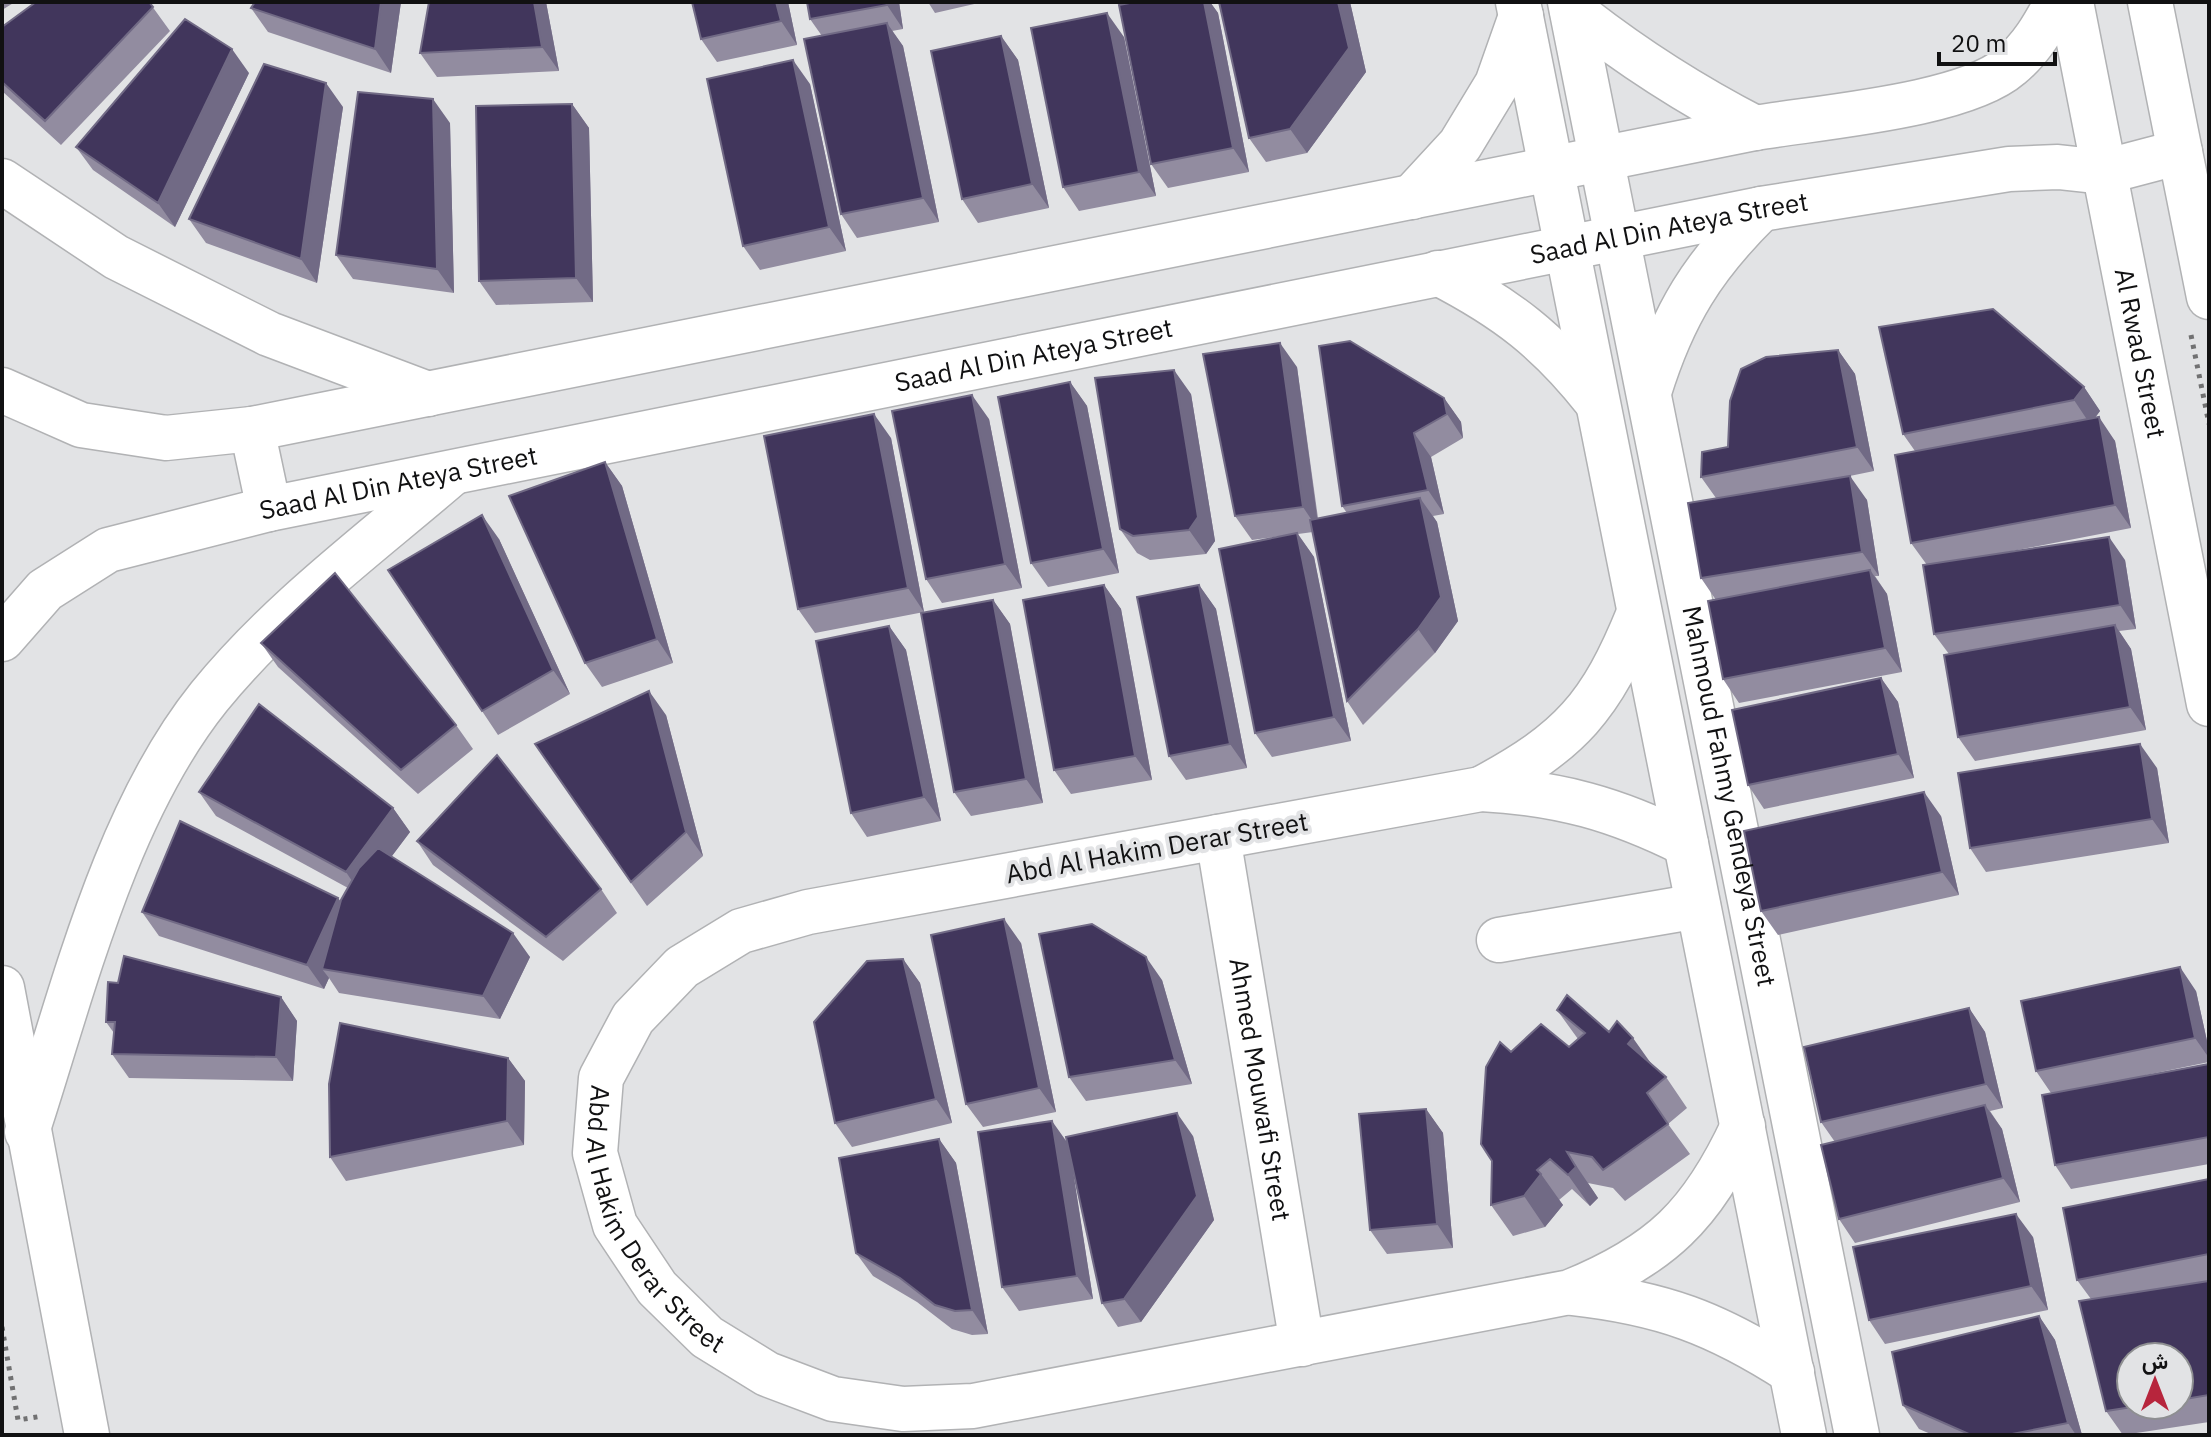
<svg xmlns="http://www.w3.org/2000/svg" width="2211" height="1437" font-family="'IBM Plex Sans',Vazirmatn,sans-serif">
  <rect width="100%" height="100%" fill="#e2e3e5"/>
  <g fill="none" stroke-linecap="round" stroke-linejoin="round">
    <!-- minor casing -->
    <g stroke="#b1b2b4" stroke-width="47">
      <g id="minor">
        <path d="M1518,2L1804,1435"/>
        <path id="s1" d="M1570,2L1857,1435"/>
        <path id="s2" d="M2071,2L2209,704"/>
        <path d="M2150,2L2209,297"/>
        <path d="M1572,10C1630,56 1689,94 1755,128"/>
        <path d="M2,181L116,257L269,334L428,394"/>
        <path d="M1412,197L1460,145L1497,84L1521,16"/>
        <path d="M1438,273C1506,308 1549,341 1596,401"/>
        <path d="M2,390L81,425L166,438L252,429L1755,128C1820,117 1964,106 2010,66C2032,48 2044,26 2057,2"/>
        <path d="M1649,392C1673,314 1703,266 1761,209"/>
        <path d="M252,429L269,509"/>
        <path id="s3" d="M2,639L45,590L108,550L269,509L1761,209L2009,169L2058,167L2104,172L2180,152"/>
        <path d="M1481,789C1571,741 1601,707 1639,613"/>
        <path id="s4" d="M1218,837L1302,1344"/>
        <path id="s5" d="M1686,844C1616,809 1559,793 1481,789L808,912L741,931L682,967L633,1018L601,1078L595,1153L615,1225L657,1288L707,1337L767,1374L833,1399L903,1409L973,1406L1570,1292C1661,1255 1702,1215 1743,1126"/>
        <path d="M1499,940L1698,906"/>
        <path d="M2,988L87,1435"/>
        <path d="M27,1132C73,991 115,814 209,697C278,612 366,547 449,476"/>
        <path d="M1572,1293C1662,1303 1716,1323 1792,1372"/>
      </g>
    </g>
    <!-- path -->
    <path stroke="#717172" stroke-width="5" stroke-dasharray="4 6" stroke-linecap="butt" d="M2191,335L2209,424
      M2,1327L18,1420L43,1416"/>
    <!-- minor -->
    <use href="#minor" stroke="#fff" stroke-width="44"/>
  </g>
  <!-- wall -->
  <path fill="#928ca0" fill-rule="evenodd" d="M2,2H15L2,10Z
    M149,2L170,31L61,145L2,91V27Z
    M401,2L391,73L268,32L251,8Z
    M429,2H546L559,71L437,77L420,53Z
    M788,2L797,45L717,62L701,39Z
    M899,2L903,29L892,31L903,46L939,222L857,238L841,214L822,36L810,19Z
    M928,2H983L935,13Z
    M1135,2H1210L1218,13L1249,172L1168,188L1151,164Z
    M1219,2H1350L1366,72L1307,153L1266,162L1249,138Z
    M1001,36L1018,60L1049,208L978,223L962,199Z
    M1124,37L1156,196L1079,211L1063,187Z
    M249,73L175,227L93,170L76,147Z
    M810,84L846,251L760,270L743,246Z
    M572,104L589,128L593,302L496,305L479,281Z
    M343,107L317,283L206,243L189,219Z
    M450,123L454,293L353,279L336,255Z
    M1838,350L1855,374L1874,471L1840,478L1867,500L1879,576H1875L1887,594L1902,672L1739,703L1723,679L1716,600L1701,578L1716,498L1701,477Z
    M1297,367L1318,518L1347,513L1342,506L1444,398L1461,422L1463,438L1431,457L1444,514L1433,516L1437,522L1458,621L1435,653L1363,725L1347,701L1313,532L1298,534L1314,557L1351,741L1272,757L1255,733L1288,535L1252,540L1235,516Z
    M1070,382L1087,406L1119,573L1048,587L1031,563Z
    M2084,387L2100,411L2095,418L2115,441L2131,528L1997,554L2125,560L2136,629L2119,631L2131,649L2146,730L1975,761L1958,737L1949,654L1934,634L1927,565L1911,543L1915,451L1903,434Z
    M1191,394L1215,541L1206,554L1150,560L1137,553L1120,529Z
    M989,419L1022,588L942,603L926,579Z
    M891,438L924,612L815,633L798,609Z
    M605,462L622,486L673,663L602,687L585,663Z
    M499,539L570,694L498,735L482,711Z
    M1104,585L1121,609L1152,780L1071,794L1054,770Z
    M1199,585L1216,609L1247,768L1186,780L1169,756Z
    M993,600L1010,624L1043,803L971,816L954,792Z
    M889,626L906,650L941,821L867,837L851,813Z
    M261,643L456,725L473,749L418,794L278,667Z
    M1881,678L1898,702L1914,778L1764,809L1748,785Z
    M666,715L703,856L647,906L535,744Z
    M2157,768L2169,843L1986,872L1970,848Z
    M199,792L393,808L410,832L391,857L530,957L500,1019L339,993L329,978L324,989L159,936L142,912L338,898L341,902L348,888L216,816Z
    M1941,816L1959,895L1778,935L1761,911Z
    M417,841L601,889L617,913L563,961L433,865Z
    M1021,943L1056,1112L983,1127L966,1104Z
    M903,959L920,983L952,1123L852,1147L835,1123Z
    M1162,980L1192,1084L1086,1101L1069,1077Z
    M2196,991L2209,1050V1062L2141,1076L2209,1064V1164L2071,1189L2055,1165L2051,1093L2036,1071Z
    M281,997L297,1021L293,1081L129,1078L112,1054L114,1033L106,1022Z
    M1969,1008L1985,1032L2003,1108L1990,1111L2002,1129L2020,1202L1855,1243L1839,1219L1835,1142L1821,1122Z
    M1557,1010L1609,1032L1666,1077L1687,1108L1668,1124L1690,1154L1625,1201L1613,1188L1588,1183L1598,1198L1590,1206L1572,1189L1559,1200L1563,1205L1545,1227L1513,1236L1491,1205L1511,1052L1569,1047L1578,1039Z
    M508,1058L525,1081L524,1145L346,1181L330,1157Z
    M1426,1109L1443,1133L1453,1248L1387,1254L1370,1230Z
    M1193,1136L1214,1220L1141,1322L1118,1327L1102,1303L1072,1167L1093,1299L1019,1311L1002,1287L1067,1142Z
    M939,1139L956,1163L988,1334L972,1335L952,1329L917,1302L873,1276L856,1253Z
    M2209,1179V1422L2123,1435L2106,1411L2091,1299L2077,1280ZM2179,1357V1405H2131Z
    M2033,1237L2048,1310L1885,1344L1869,1320Z
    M2039,1316L2055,1340L2082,1435H1933L1919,1429L1903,1405Z"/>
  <!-- shaded-wall -->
  <path fill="#716a85" d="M381,2H401L391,73L375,49Z
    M534,2H546L559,71L542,47Z
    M776,2H788L797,45L781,21Z
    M886,2H899L903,29L887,5Z
    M1204,2H1210L1218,13L1249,172L1233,148Z
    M1338,2H1350L1366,72L1307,153L1290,129Z
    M1107,13L1124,37L1156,196L1139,172Z
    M887,23L903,46L939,222L923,198Z
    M1001,36L1018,60L1049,208L1032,184Z
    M232,49L249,73L175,227L158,203Z
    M793,60L810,84L846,251L829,227Z
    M326,83L343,107L317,283L301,259Z
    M433,99L450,123L454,293L437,269Z
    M572,104L589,128L593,302L576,278Z
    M1280,343L1297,367L1319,531L1303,507Z
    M1838,350L1855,374L1874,471L1857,447Z
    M1174,370L1191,394L1215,541L1206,554L1189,530Z
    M1070,382L1087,406L1119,573L1103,549Z
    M2084,387L2100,411L2090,424L2074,400Z
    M972,395L989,419L1022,588L1005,564Z
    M1444,398L1461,422L1463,438L1447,414Z
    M874,414L891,438L924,612L908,588Z
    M2099,417L2115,441L2131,528L2115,505Z
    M1414,433L1431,457L1444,514L1428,490Z
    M605,462L622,486L673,663L657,639Z
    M1850,476L1867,500L1879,576L1862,552Z
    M1420,498L1437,522L1458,621L1435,653L1418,629Z
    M482,515L499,539L570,694L553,670Z
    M1297,533L1314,557L1351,741L1334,717Z
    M2109,537L2125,560L2136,629L2120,605Z
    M1870,570L1887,594L1902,672L1885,648Z
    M1104,585L1121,609L1152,780L1135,756Z
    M1199,585L1216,609L1247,768L1230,744Z
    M993,600L1010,624L1043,803L1026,779Z
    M2115,625L2131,649L2146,730L2130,707Z
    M889,626L906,650L941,821L924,797Z
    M1881,678L1898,702L1914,778L1898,754Z
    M649,691L666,715L703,856L686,832Z
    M2140,744L2157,768L2169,843L2152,819Z
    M1924,792L1941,816L1959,895L1942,872Z
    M393,808L410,832L362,896L346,872Z
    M338,898L355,922L322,969L329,978L324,989L307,965Z
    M1004,919L1021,943L1056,1112L1039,1088Z
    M513,933L530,957L500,1019L483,996Z
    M1146,957L1162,980L1192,1084L1175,1060Z
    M903,959L920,983L952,1123L936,1099Z
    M2180,967L2196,991L2209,1050V1058L2195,1038Z
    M281,997L297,1021L293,1081L276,1057Z
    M1969,1008L1985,1032L2003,1108L1986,1084Z
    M1633,1038L1655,1069L1628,1044Z
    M508,1058L525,1081L524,1145L507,1121Z
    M1985,1105L2002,1129L2020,1202L2003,1178Z
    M1426,1109L1443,1133L1453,1248L1437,1224Z
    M1177,1113L1193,1136L1214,1220L1141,1322L1124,1299Z
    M1052,1121L1069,1145L1093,1299L1077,1276Z
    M939,1139L956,1163L988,1334L972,1310Z
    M1567,1152L1598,1198L1590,1206L1568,1175Z
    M1541,1174L1563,1205L1545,1227L1524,1196Z
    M2016,1214L2033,1237L2048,1310L2031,1286Z
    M2039,1316L2055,1340L2082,1435H2076L2068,1423Z"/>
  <!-- building -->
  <path fill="#41365c" stroke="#716a85" stroke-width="2" d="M36,2H149L153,7L45,121L2,82V27Z
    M255,2H381L375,49L251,8Z
    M429,2H534L542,47L420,53Z
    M692,2H776L781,21L701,39Z
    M807,2H886L887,5L810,19Z
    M1135,2H1204L1233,148L1151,164L1119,5Z
    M1219,2H1338L1349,48L1290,129L1249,138Z
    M1107,13L1139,172L1063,187L1031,28Z
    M185,19L232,49L158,203L76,147Z
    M887,23L923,198L841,214L804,39Z
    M1001,36L1032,184L962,199L931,51Z
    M793,60L829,227L743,246L707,79Z
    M264,64L326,83L301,259L189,219Z
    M358,92L433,99L437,269L336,255Z
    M572,104L576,278L479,281L476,106Z
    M1993,309L2084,387L2074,400L1903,434L1879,327Z
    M1350,341L1444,398L1447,414L1414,433L1428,490L1342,506L1319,346Z
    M1280,343L1303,507L1235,516L1203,354Z
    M1838,350L1857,447L1701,477L1702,452L1728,447L1730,401L1741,369L1766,357Z
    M1174,370L1198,517L1189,530L1133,536L1120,529L1095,378Z
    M1070,382L1103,549L1031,563L998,397Z
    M972,395L1005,564L926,579L892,411Z
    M874,414L908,588L798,609L764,436Z
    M2099,417L2115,505L1911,543L1895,455Z
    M605,462L657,639L585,663L509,496Z
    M1850,476L1862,552L1701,578L1688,503Z
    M1420,498L1441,597L1418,629L1347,701L1310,520Z
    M482,515L553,670L482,711L388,570Z
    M1297,533L1334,717L1255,733L1219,549Z
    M2109,537L2120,605L1934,634L1923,565Z
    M1870,570L1885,648L1723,679L1708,601Z
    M335,573L456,725L401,770L261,643Z
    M1104,585L1135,756L1054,770L1023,600Z
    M1199,585L1230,744L1169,756L1137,597Z
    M993,600L1026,779L954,792L921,613Z
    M2115,625L2130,707L1958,737L1944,655Z
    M889,626L924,797L851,813L816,641Z
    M1881,678L1898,754L1748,785L1732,710Z
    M649,691L686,832L631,882L535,744Z
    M259,704L393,808L346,872L199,792Z
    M2140,744L2152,819L1970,848L1958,773Z
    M497,755L601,889L546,937L417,841Z
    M1924,792L1942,872L1761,911L1744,831Z
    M180,821L338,898L307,965L142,912Z
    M378,848L513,933L483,996L322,969L341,900L359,868Z
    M1004,919L1039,1088L966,1104L931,935Z
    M1092,924L1146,957L1175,1060L1069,1077L1039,934Z
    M124,956L281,997L276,1057L112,1054L115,1022H106L108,982L118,983Z
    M903,959L936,1099L835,1123L814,1022L867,961Z
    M2180,967L2195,1038L2036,1071L2021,1001Z
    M1567,995L1609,1032L1617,1021L1633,1038L1628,1044L1666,1077L1647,1093L1668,1124L1603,1170L1592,1157L1567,1152L1576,1167L1568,1175L1550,1159L1537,1170L1541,1174L1524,1196L1491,1205L1492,1161L1481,1144L1486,1067L1500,1042L1511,1052L1541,1024L1569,1047L1585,1033L1557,1010Z
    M1969,1008L1986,1084L1821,1122L1804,1047Z
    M340,1023L508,1058L507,1121L330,1157L329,1084Z
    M2209,1064V1137L2055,1165L2042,1095Z
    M1985,1105L2003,1178L1839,1219L1821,1145Z
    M1426,1109L1437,1224L1370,1230L1359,1114Z
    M1177,1113L1197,1196L1124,1299L1102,1303L1066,1137Z
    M1052,1121L1077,1276L1002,1287L978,1132Z
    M939,1139L972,1310L955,1311L935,1305L900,1278L856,1253L839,1158Z
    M2209,1179V1254L2077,1280L2063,1208Z
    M2016,1214L2031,1286L1869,1320L1853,1247Z
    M2209,1281V1395L2179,1400V1357H2131V1405H2145L2106,1411L2079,1301Z
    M2039,1316L2068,1423L2007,1435H1971L1903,1405L1892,1352Z"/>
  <g text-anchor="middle" stroke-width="8" stroke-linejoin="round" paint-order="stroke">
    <!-- street labels -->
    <g font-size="26" fill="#111112" stroke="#e2e3e5">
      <text dy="9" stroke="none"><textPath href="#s3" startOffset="1734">Saad Al Din Ateya Street</textPath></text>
      <text dy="9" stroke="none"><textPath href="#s2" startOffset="358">Al Rwad Street</textPath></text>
      <text dy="9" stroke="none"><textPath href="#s3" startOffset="1086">Saad Al Din Ateya Street</textPath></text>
      <text dy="9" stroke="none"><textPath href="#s3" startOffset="438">Saad Al Din Ateya Street</textPath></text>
      <text dy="9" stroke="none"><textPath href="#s1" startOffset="810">Mahmoud Fahmy Gendeya Street</textPath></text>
      <text transform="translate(1157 848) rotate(-10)" y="9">Abd Al Hakim Derar Street</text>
      <text dy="9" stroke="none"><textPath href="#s4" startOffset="256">Ahmed Mouwafi Street</textPath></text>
      <text dy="9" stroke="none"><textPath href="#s5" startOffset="1336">Abd Al Hakim Derar Street</textPath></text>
    </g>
  </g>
  <!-- border -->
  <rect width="2211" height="1437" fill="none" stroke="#111112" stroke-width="8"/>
  <!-- north arrow -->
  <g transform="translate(2155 1381)"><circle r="38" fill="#e2e3e5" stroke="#8e8f91" stroke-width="2"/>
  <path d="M0-6L14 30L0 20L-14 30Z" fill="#b7253c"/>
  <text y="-12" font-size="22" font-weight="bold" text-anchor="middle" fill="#111112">ش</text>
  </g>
  <!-- scale -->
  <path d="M1939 52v12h116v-12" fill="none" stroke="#111112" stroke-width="4"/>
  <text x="1951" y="52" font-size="24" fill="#111112" stroke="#e2e3e5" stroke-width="6" paint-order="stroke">20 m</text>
</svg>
